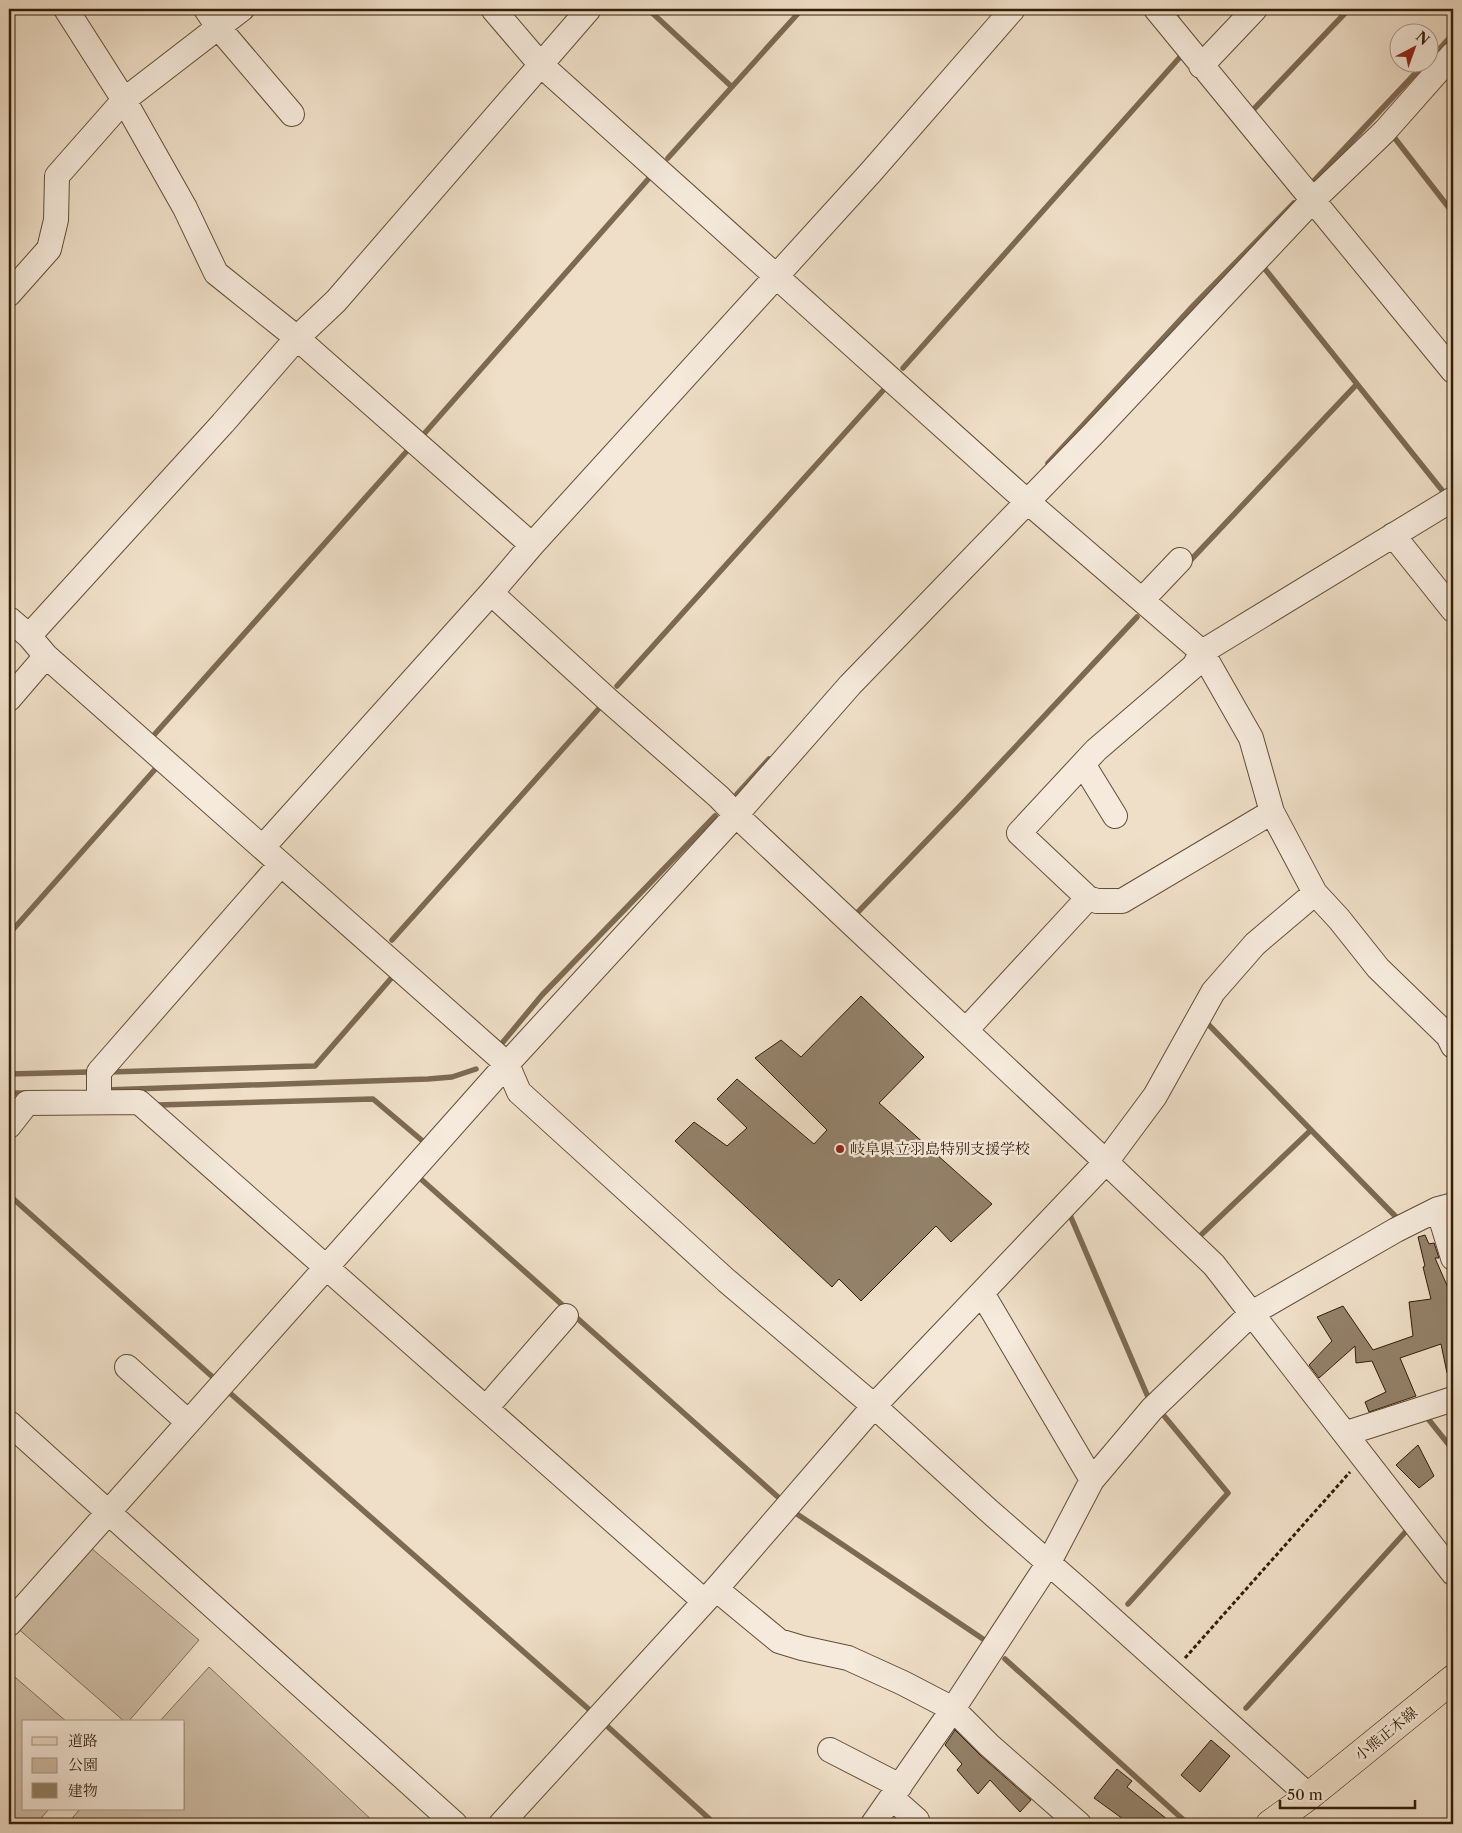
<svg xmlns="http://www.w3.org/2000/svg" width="1462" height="1833" font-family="'Libre Caslon Text','Noto Serif JP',serif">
  <rect width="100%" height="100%" fill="#efdfc8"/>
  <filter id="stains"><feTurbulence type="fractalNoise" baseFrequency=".004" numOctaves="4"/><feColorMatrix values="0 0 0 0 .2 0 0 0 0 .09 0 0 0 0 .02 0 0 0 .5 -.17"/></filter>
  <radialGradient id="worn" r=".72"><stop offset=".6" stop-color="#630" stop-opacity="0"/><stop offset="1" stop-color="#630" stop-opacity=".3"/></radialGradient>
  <!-- green -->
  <path fill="#cfbea7" stroke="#806e57" d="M84,1542L199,1640L128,1722H125L15,1626Z
    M209,1667L376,1824H67L80,1809H184V1722H159Z
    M9,1672L67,1722H24V1809H49L36,1824H13L9,1820Z"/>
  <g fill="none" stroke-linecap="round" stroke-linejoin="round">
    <!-- stream -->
    <path stroke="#7d6a53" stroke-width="5.5" d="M648,9L732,87
      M1174,9L1178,21
      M1430,59L1453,34
      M1253,110L1349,9
      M1390,132L1453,213
      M668,158L802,9
      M1313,182L1426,62
      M1265,269L1445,494
      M903,368L1181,56
      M423,435L651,176L654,179
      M1048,463L1190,309L1294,203
      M1187,564L1357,384
      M617,686L888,385
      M154,735L407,451
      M737,794L769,759
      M858,912L962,804L1137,617
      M9,934L158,766
      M392,940L603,704
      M503,1042L542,995L715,816
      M109,1072L315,1066L394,975
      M9,1074L89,1072
      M105,1090L428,1079L452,1077L476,1069
      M9,1093H28
      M153,1104L157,1105L373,1099L425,1143
      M1311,1130L1399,1220L1401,1219
      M422,1180L778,1497
      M9,1195L216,1380
      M1072,1212L1070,1215L1148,1397
      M1202,1234L1311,1130L1207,1023
      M231,1394L592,1712
      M1425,1415L1453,1450
      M797,1514L983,1639
      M1128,1604L1228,1493L1165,1417
      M1005,1659L1188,1824
      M1246,1708L1409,1528
      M607,1726L715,1824"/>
  </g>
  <!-- building -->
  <path fill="#94826b" stroke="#321e07" d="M861,996L924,1057L879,1103L992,1204L951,1242L936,1226L861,1301L839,1279L832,1287L675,1141L694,1122L727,1146L747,1128L717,1099L737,1079L814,1144L827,1130L755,1058L781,1040L801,1057Z
    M1425,1235L1429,1244L1434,1243L1439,1258H1435L1453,1299V1373H1447L1441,1344L1400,1358L1416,1396L1369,1412L1365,1402L1386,1392L1372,1361L1356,1363L1355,1346L1319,1378L1309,1365L1332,1341L1317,1317L1343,1306L1373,1350L1413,1336L1409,1302L1431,1299L1423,1267L1425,1266L1418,1237Z
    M1418,1445L1434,1476L1419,1488L1396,1465Z
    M955,1730L980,1755L1031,1800L1020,1812L990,1780L978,1794L957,1770L962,1764L945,1745Z
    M1211,1740L1230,1756L1200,1792L1181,1775Z
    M1117,1769L1132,1781L1127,1787L1173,1824H1130L1094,1798Z"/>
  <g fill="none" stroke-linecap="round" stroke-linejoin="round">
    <!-- minor casing -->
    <g stroke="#614e37" stroke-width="26">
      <path id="minor" d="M66,9L124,100L185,208L216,273L297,338L532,545
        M206,9L218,27L292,114
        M493,9L540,64L1014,490L1202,652L1251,738L1272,812L1315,893L1339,919L1378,968L1448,1036L1453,1046
        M1156,9L1453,371
        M1201,66L1255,9
        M9,294L49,249L56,220L57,176L124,100L242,9
        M1393,535L1453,610
        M491,593L607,699L719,797L736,815L1106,1162L1214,1265L1453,1573
        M1142,600L1180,560
        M9,619L29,636L46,656L507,1064L519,1092L727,1281L874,1406L988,1510L1084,1594L1309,1796
        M29,636L223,423L297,338L336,301L589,9
        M9,699L46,656
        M1083,764L1115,816
        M263,847L491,593L532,545L871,172L1013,9
        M1088,898L1019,833L1096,750L1194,666L1202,652L1453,499
        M966,1030L1088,898L1097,901H1122L1272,812
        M99,1102V1072L281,864
        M9,1126L27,1103L139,1102L704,1601
        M1438,1209L1453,1258
        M982,1293L1092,1480
        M127,1367L188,1422
        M486,1408L566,1316
        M9,1423L455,1824
        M1347,1433L1453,1399
        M716,1589L779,1641L802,1648L848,1658L903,1683L953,1709L989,1745L1079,1824
        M9,1624L507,1064L736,815L850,685L1094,433L1312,201L1385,131L1453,54
        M830,1750L900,1786
        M892,1798L917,1820L918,1824
        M501,1824L716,1589L874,1406L1106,1162L1155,1096L1213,992L1255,944L1315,893
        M873,1824L953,1709L1048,1564L1092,1480L1152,1409L1252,1313L1396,1230L1438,1209L1453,1205"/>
    </g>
    <!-- major casing -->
    <g stroke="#321e07" stroke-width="29">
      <path id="major" d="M1270,1824L1309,1796L1453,1679"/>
    </g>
    <!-- path -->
    <path stroke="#321e07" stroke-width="3" stroke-dasharray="4 2.5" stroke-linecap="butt" d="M1185,1658L1350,1472"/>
    <!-- minor -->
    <use href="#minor" stroke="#f5eadb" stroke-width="24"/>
    <!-- major -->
    <use href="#major" stroke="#efdfc8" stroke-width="28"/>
  </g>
  <!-- markers -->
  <circle fill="#8f2418" stroke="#f5eadb" stroke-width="2" cx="840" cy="1149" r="5"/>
  <g text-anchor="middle" stroke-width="5" stroke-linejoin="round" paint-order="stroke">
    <!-- poi labels -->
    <g font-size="15" fill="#321e07" stroke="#f5eadb" text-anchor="start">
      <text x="850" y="1154">岐阜県立羽島特別支援学校</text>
    </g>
    <!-- street labels -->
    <g font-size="15" fill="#321e07" stroke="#f5eadb">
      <text transform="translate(1386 1734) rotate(-39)" y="5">小熊正木線</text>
    </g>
  </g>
  <!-- margin -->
  <rect width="1462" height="1833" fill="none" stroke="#efdfc8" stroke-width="30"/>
  <rect x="10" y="10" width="1442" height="1813" fill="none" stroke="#321e07" stroke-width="2.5"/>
  <rect x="15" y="15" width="1432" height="1803" fill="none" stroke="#321e07"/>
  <!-- legend -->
  <rect x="22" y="1720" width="162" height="90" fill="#f5eadb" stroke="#a79886"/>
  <rect x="32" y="1737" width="25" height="8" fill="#efdfc8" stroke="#a79886"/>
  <text x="68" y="1746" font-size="15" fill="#321e07">道路</text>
  <rect x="32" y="1758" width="25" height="15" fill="#cfbea7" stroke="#a79886"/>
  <text x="68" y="1770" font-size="15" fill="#321e07">公園</text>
  <rect x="32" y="1783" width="25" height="15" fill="#94826b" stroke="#a79886"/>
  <text x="68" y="1796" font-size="15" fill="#321e07">建物</text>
  <!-- north arrow -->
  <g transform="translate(1414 48) rotate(41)"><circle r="24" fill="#f5eadb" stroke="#a79886"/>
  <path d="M0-4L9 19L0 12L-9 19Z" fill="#8f2418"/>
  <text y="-8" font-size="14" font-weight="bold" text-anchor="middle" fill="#321e07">N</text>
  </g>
  <!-- scale -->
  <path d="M1280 1800v8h135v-8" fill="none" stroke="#321e07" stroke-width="2.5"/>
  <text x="1287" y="1800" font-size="15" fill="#321e07" stroke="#f5eadb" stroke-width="4" paint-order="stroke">50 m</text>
  <rect width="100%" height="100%" filter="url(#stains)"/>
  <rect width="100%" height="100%" fill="url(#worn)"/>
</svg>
